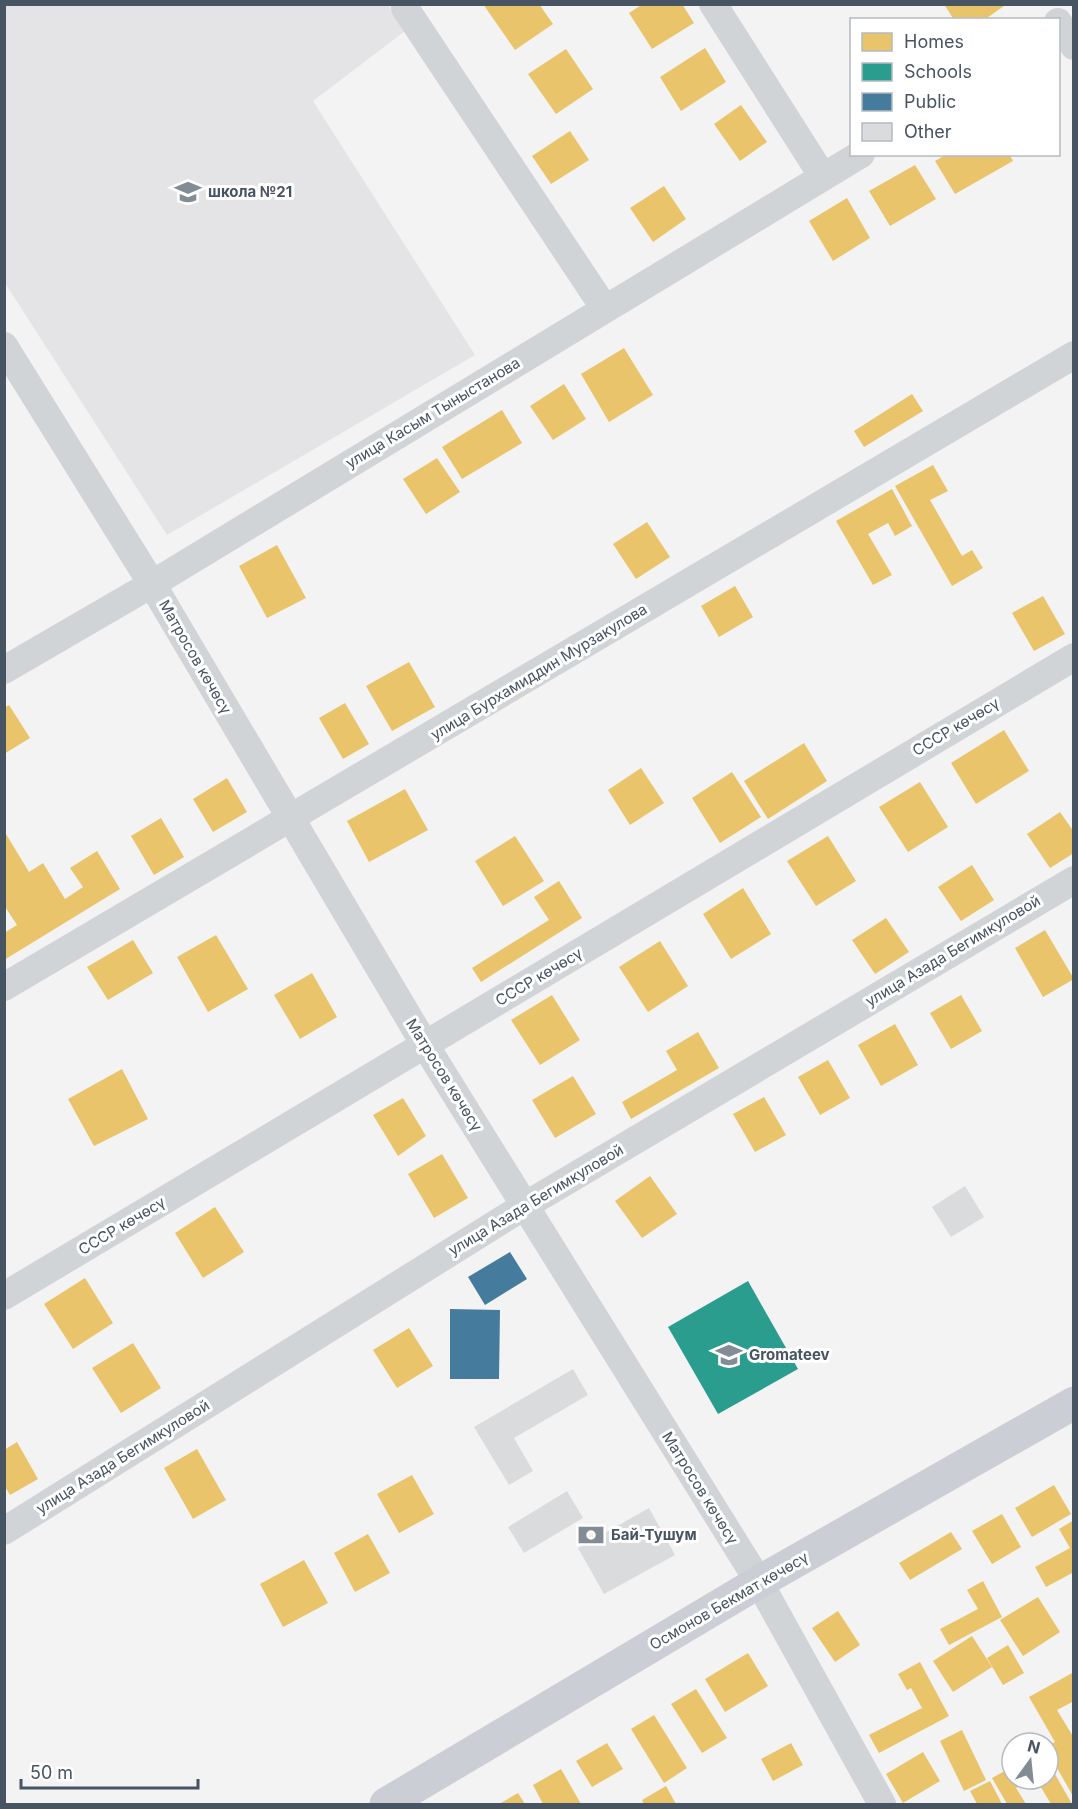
<svg xmlns="http://www.w3.org/2000/svg" width="1078" height="1809" font-family="Inter,sans-serif">
  <rect width="100%" height="100%" fill="#f3f3f3"/>
  <!-- education -->
  <path fill="#e4e4e6" d="M5,5H388L405,31L313,101L475,355L167,535L5,283Z"/>
  <!-- homes -->
  <path fill="#e9c46a" d="M483,4H539L553,24L515,50Z
    M643,4H682L694,23L652,49L629,13Z
    M944,4H1003L1004,6L984,20H954Z
    M705,48L726,82L681,111L660,77Z
    M566,49L593,89L556,114L528,74Z
    M741,105L767,142L740,161L714,124Z
    M570,131L589,160L551,184L532,156Z
    M947,154H1009L1013,161L955,194L935,161Z
    M915,165L936,199L890,226L869,191Z
    M664,186L686,219L653,242L630,208Z
    M847,198L870,238L833,261L809,221Z
    M624,348L653,395L609,422L581,374Z
    M564,384L586,419L553,440L530,406Z
    M912,394L923,411L864,447L854,431Z
    M502,410L522,443L462,479L442,447Z
    M437,458L460,492L426,514L403,479Z
    M933,465L948,491L930,500L962,556L972,550L983,568L952,586L895,486Z
    M892,489L912,526L895,536L888,523L868,534L892,575L873,585L836,521Z
    M647,522L670,557L636,579L613,544Z
    M277,545L306,598L267,618L239,566Z
    M735,586L753,617L719,637L701,606Z
    M1043,596L1065,634L1034,651L1012,613Z
    M409,662L435,707L392,731L366,686Z
    M345,703L369,744L343,759L319,718Z
    M9,705L30,738L4,754V708Z
    M1004,730L1029,771L976,804L951,763Z
    M804,743L827,781L768,819L744,781Z
    M641,768L664,803L630,825L608,790Z
    M732,772L761,817L720,843L692,798Z
    M227,778L247,812L213,832L193,799Z
    M920,782L948,827L908,852L879,807Z
    M405,789L428,830L369,862L347,821Z
    M1060,812L1074,832V853L1050,868L1027,834Z
    M161,818L184,857L154,875L131,836Z
    M6,834L29,872L43,863L65,899L83,887L70,868L97,851L120,889L4,960V933L17,925L4,905Z
    M515,836L544,881L503,906L475,861Z
    M828,836L856,881L816,906L787,861Z
    M972,865L994,900L961,921L938,887Z
    M559,881L582,918L481,982L472,968L549,920L534,897Z
    M743,888L771,934L731,959L703,914Z
    M886,918L909,952L875,974L852,940Z
    M1045,930L1074,979L1043,997L1015,948Z
    M216,935L248,989L208,1012L177,957Z
    M133,940L153,973L108,1000L87,967Z
    M660,941L688,986L648,1012L619,967Z
    M312,973L337,1017L300,1039L274,995Z
    M552,995L580,1040L540,1065L511,1020Z
    M961,995L982,1031L951,1049L930,1013Z
    M895,1024L918,1065L881,1086L858,1045Z
    M698,1032L719,1068L631,1119L622,1102L677,1070L666,1051Z
    M828,1060L850,1098L820,1115L798,1077Z
    M122,1069L148,1119L94,1146L68,1099Z
    M573,1076L596,1114L555,1138L532,1100Z
    M764,1097L786,1135L755,1152L733,1114Z
    M403,1098L426,1136L398,1156L373,1115Z
    M442,1154L468,1198L434,1218L408,1174Z
    M650,1176L677,1214L642,1238L615,1201Z
    M215,1207L244,1252L203,1278L175,1233Z
    M85,1278L113,1323L73,1349L44,1304Z
    M409,1328L433,1366L397,1388L373,1350Z
    M133,1343L161,1388L121,1413L92,1368Z
    M17,1442L38,1479L10,1495L4,1485V1450Z
    M197,1449L226,1500L193,1519L164,1468Z
    M412,1475L434,1514L399,1533L377,1494Z
    M1054,1485L1071,1514L1032,1537L1015,1508Z
    M1002,1514L1021,1547L992,1564L972,1531Z
    M1074,1520V1572L1046,1587L1035,1567L1070,1548L1059,1529Z
    M951,1532L962,1549L910,1580L899,1563Z
    M368,1534L390,1573L355,1592L334,1553Z
    M304,1560L328,1603L283,1627L260,1584Z
    M983,1581L1002,1617L949,1645L940,1629L978,1609L967,1590Z
    M1038,1597L1060,1632L1023,1656L1000,1620Z
    M838,1611L860,1645L835,1662L812,1628Z
    M972,1636L992,1667L953,1692L933,1661Z
    M1008,1645L1024,1673L1003,1685L987,1658Z
    M748,1653L768,1686L725,1712L705,1679Z
    M920,1662L949,1716L879,1753L869,1735L922,1708L911,1688L907,1690L898,1674Z
    M1074,1672V1701L1057,1710L1074,1738V1798L1052,1759L1057,1756L1050,1744L1055,1742L1029,1697Z
    M696,1689L727,1738L702,1753L671,1704Z
    M654,1715L687,1768L664,1783L631,1729Z
    M962,1730L986,1780L964,1791L940,1741Z
    M607,1743L623,1769L592,1787L576,1761Z
    M791,1743L803,1765L773,1781L761,1759Z
    M923,1752L940,1781L903,1803L886,1774Z
    M1048,1762L1072,1804H1051L1036,1779H1048Z
    M1012,1767V1779H1032L1016,1788L1026,1804H1007L992,1778Z
    M561,1769L581,1804H543L533,1785Z
    M990,1781L1002,1804H977L970,1791Z
    M666,1786L676,1804H644L642,1800Z
    M518,1793L525,1804H499Z"/>
  <!-- schools -->
  <path fill="#2a9d8f" d="M748,1281L798,1369L718,1414L668,1327Z"/>
  <!-- public -->
  <path fill="#457b9d" d="M510,1252L527,1279L485,1305L468,1277Z
    M450,1309L500,1310L499,1379H450Z"/>
  <!-- building -->
  <path fill="#dadbdd" d="M965,1186L984,1217L951,1237L932,1207Z
    M573,1369L588,1395L514,1438L533,1471L509,1485L474,1427Z
    M567,1491L583,1518L524,1553L508,1527Z
    M649,1508L675,1555L604,1594L578,1548Z"/>
  <g fill="none" stroke-linecap="round" stroke-linejoin="round">
    <!-- minor -->
    <path stroke="#d1d4d7" stroke-width="28" d="M713,4L823,177
      M405,8L605,309
      M1058,22L1074,46
      M4,346L152,584L425,1045L759,1582L882,1804
      M4,670L152,584L861,154
      M4,987L1074,355
      M4,1296L1074,657
      M4,1531L526,1205L1074,880"/>
    <!-- major -->
    <path stroke="#cbced4" stroke-width="33" d="M386,1804L759,1582L1074,1403"/>
  </g>
  <!-- icons -->
  <defs>
    <g id="school-bare" transform="scale(2.07)"><path d="M0-5L7-2L0 1L-7-2ZM-4 1L0 2.5L4 1V4Q0 6-4 4Z" fill="#838c95" stroke="#fff" stroke-width="2.5" paint-order="stroke"/></g>
    <g id="bank-bare" transform="scale(2.07)"><path d="M-6-4H6V4H-6ZM0-2.3a2.3 2.3 0 1 0 0 4.6a2.3 2.3 0 1 0 0-4.6Z" fill="#838c95" stroke="#fff" stroke-width="2.5" paint-order="stroke"/></g>
  </defs>
  <g fill-rule="evenodd">
    <use href="#school-bare" x="188" y="192"/>
    <use href="#school-bare" x="729" y="1355"/>
    <use href="#bank-bare" x="591" y="1535"/>
  </g>
  <g text-anchor="middle" stroke-width="6" stroke-linejoin="round" paint-order="stroke">
    <!-- poi labels -->
    <g font-size="15" font-weight="bold" fill="#475462" stroke="#fff" text-anchor="start">
      <text x="208" y="197">школа №21</text>
      <text x="749" y="1360">Gromateev</text>
      <text x="611" y="1540">Бай-Тушум</text>
    </g>
    <!-- street labels -->
    <g font-size="15" fill="#475462" stroke="#fff">
      <text transform="translate(433 413) rotate(-31)" y="5">улица Касым Тыныстанова</text>
      <text transform="translate(195 657) rotate(60)" y="5">Матросов көчөсү</text>
      <text transform="translate(539 672) rotate(-31)" y="5">улица Бурхамиддин Мурзакулова</text>
      <text transform="translate(956 727) rotate(-31)" y="5">СССР көчөсү</text>
      <text transform="translate(953 951) rotate(-31)" y="5">улица Азада Бегимкуловой</text>
      <text transform="translate(539 977) rotate(-31)" y="5">СССР көчөсү</text>
      <text transform="translate(444 1075) rotate(58)" y="5">Матросов көчөсү</text>
      <text transform="translate(536 1200) rotate(-31)" y="5">улица Азада Бегимкуловой</text>
      <text transform="translate(122 1226) rotate(-31)" y="5">СССР көчөсү</text>
      <text transform="translate(123 1457) rotate(-32)" y="5">улица Азада Бегимкуловой</text>
      <text transform="translate(700 1488) rotate(58)" y="5">Матросов көчөсү</text>
      <text transform="translate(729 1601) rotate(-30)" y="5">Осмонов Бекмат көчөсү</text>
    </g>
  </g>
  <!-- border -->
  <rect width="1078" height="1809" fill="none" stroke="#475462" stroke-width="12"/>
  <!-- legend -->
  <rect x="850" y="18" width="210" height="138" fill="#ffffff" stroke="#b5bbc0" stroke-width="1.5"/>
  <rect x="862" y="33" width="30" height="18" fill="#e9c46a" stroke="#b5bbc0" stroke-width="1.5"/>
  <text x="904" y="48" font-size="18" fill="#475462">Homes</text>
  <rect x="862" y="63" width="30" height="18" fill="#2a9d8f" stroke="#b5bbc0" stroke-width="1.5"/>
  <text x="904" y="78" font-size="18" fill="#475462">Schools</text>
  <rect x="862" y="93" width="30" height="18" fill="#457b9d" stroke="#b5bbc0" stroke-width="1.5"/>
  <text x="904" y="108" font-size="18" fill="#475462">Public</text>
  <rect x="862" y="123" width="30" height="18" fill="#dadbdd" stroke="#b5bbc0" stroke-width="1.5"/>
  <text x="904" y="138" font-size="18" fill="#475462">Other</text>
  <!-- north arrow -->
  <g transform="translate(1030 1761) rotate(15)"><circle r="28" fill="#ffffff" stroke="#b5bbc0" stroke-width="1.5"/>
  <path d="M0-4.5L10 22L0 15L-10 22Z" fill="#838c95"/>
  <text y="-9" font-size="16" font-weight="bold" text-anchor="middle" fill="#475462">N</text>
  </g>
  <!-- scale -->
  <path d="M21 1779v9h177v-9" fill="none" stroke="#475462" stroke-width="3"/>
  <text x="30" y="1779" font-size="18" fill="#475462" stroke="#ffffff" stroke-width="4.5" paint-order="stroke">50 m</text>
</svg>
